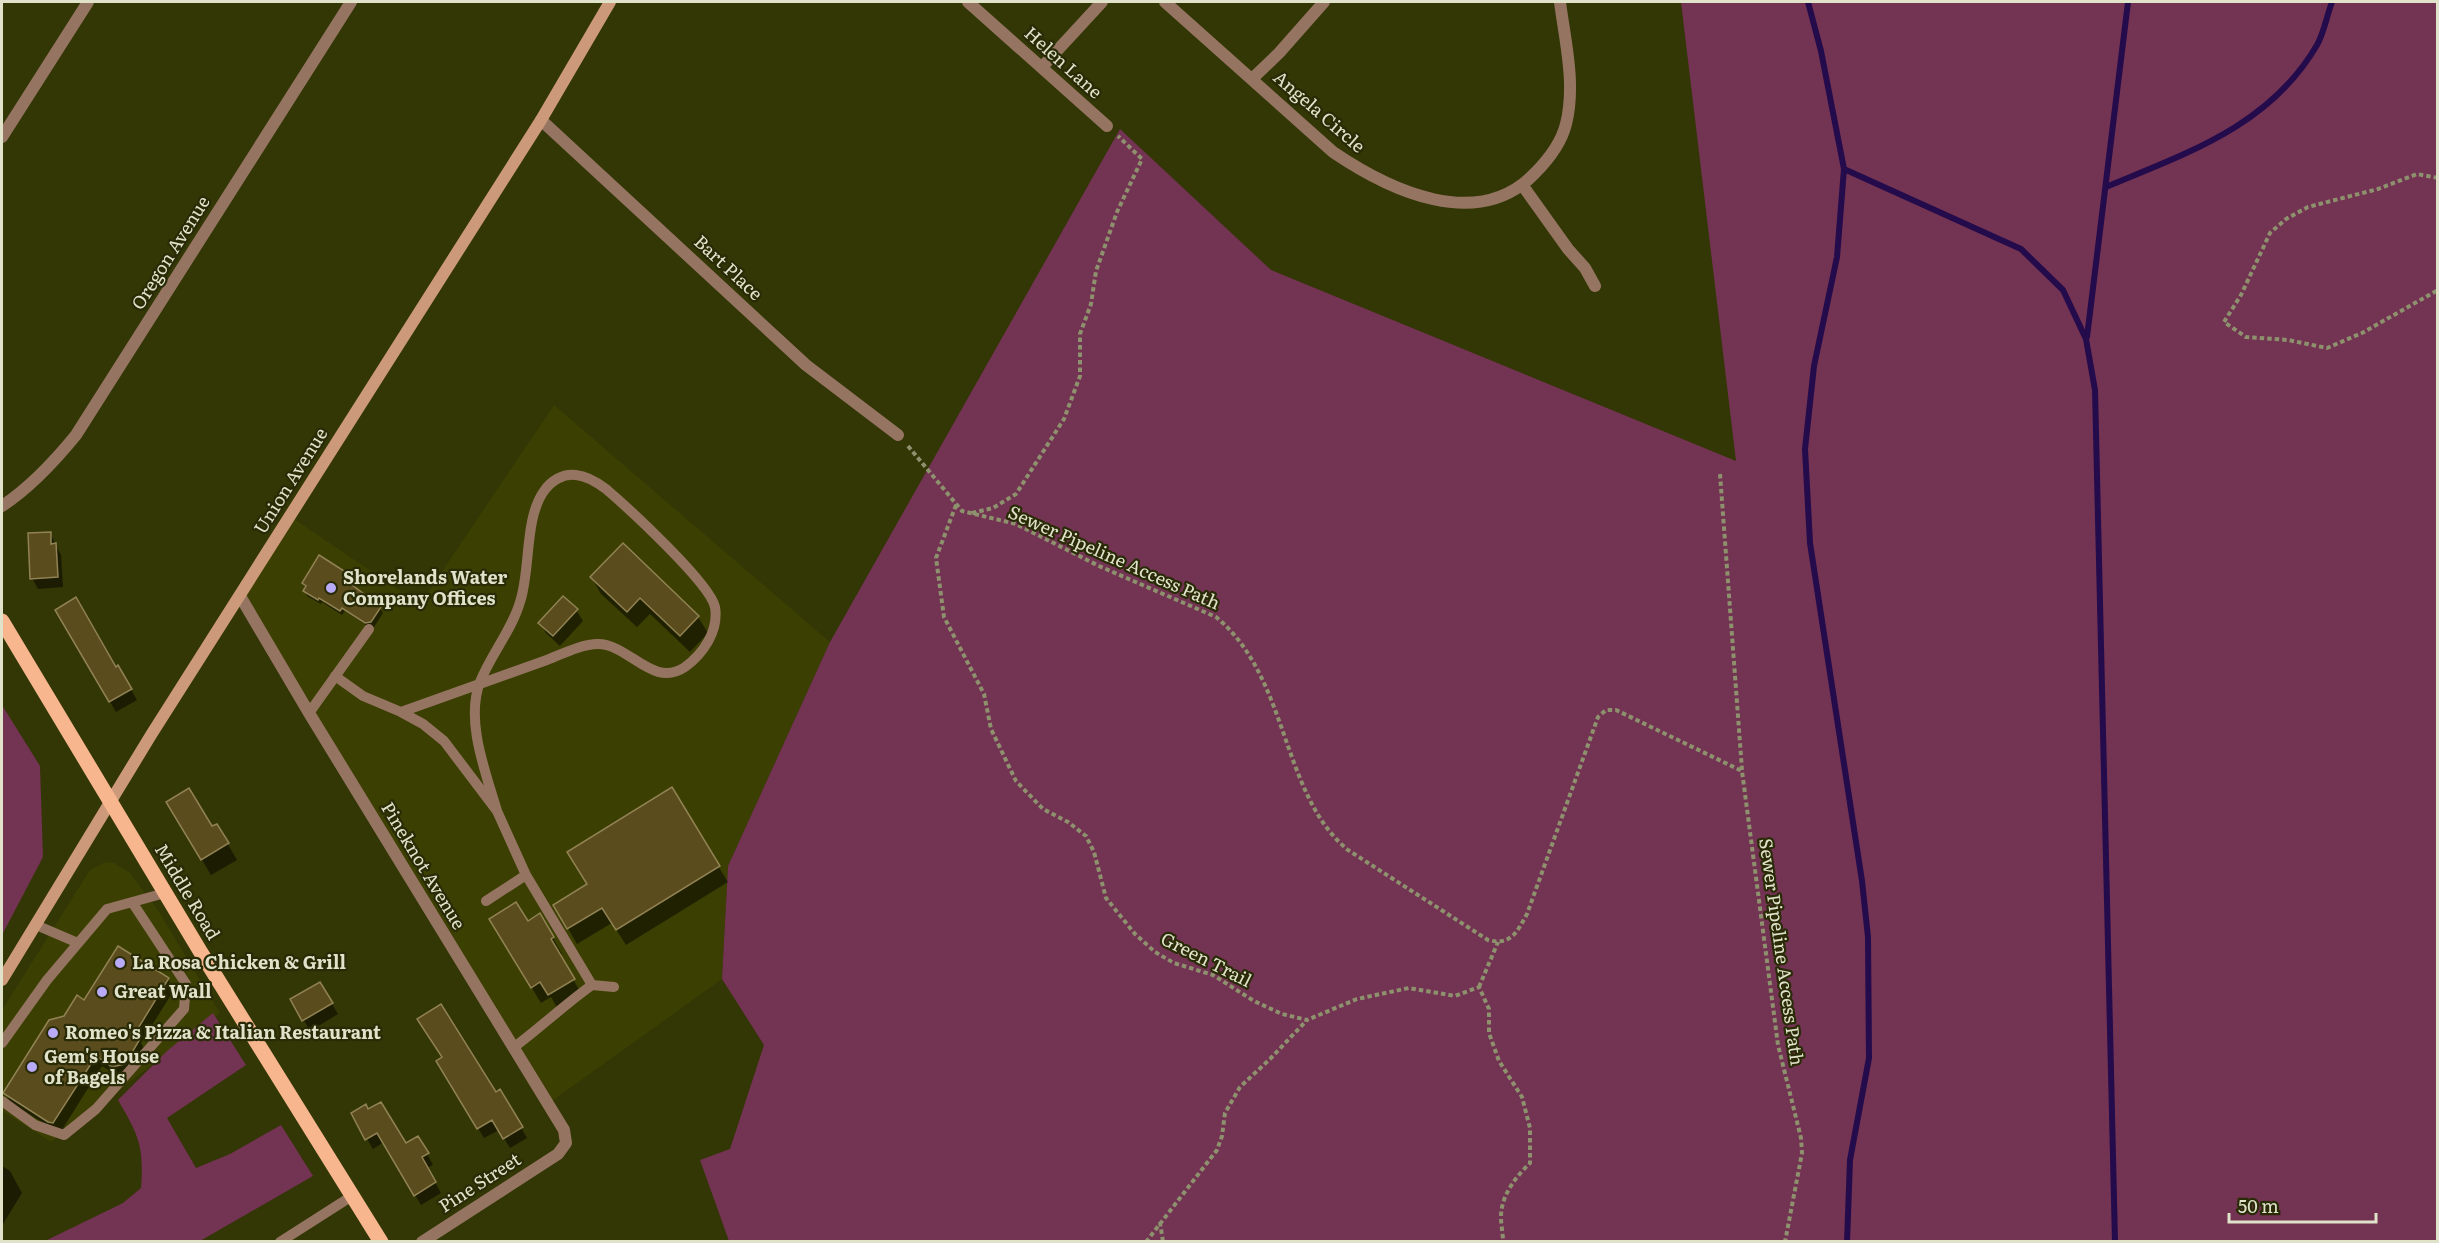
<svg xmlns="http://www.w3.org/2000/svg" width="2439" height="1243" font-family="Literata,serif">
  <rect width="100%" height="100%" fill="#333605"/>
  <!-- built -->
  <path fill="#3c3f02" d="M554,405L830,642L728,866L722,979L548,1104L240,598L291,517L420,604Z
    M105,862L114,863L130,873L161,915L220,1013L51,1142L2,1111V1010L90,870Z"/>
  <!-- green -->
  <path fill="#733352" d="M1681,2H2437V1241H729L700,1160L730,1149L764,1045L722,979L728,866L830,642L1120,129L1271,270L1736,461Z
    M2,705L40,766L43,857L2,935Z
    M213,1013L246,1065L167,1118L196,1168L230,1154L281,1125L313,1176L200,1241H45L123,1203L141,1188C144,1146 139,1136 118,1100L167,1051Z"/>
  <!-- shadow -->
  <path fill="#0007" d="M50,533L61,555L63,587L38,589L32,578Z
    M592,578L698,617L708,633L690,652L650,614L637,627L601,594Z
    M353,579L356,584L354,588L380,608L383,613L374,627H369L345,611L342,615L322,602L321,604L307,596L303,583Z
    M57,610L115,669L118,667L137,700L116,712Z
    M576,610L583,621L560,646L546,633L540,623Z
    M671,789L728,882L626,945L612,923L577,944L555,906L588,885Z
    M168,803L212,829L217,826L237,860L211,875Z
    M540,916L562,954L559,956L583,996L559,1011L551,997L541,1003L500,935Z
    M168,979L174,990L141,1043L145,1051L119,1077L102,1066L60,1133L11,1103L5,1093L65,1017L85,1002Z
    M320,984L338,1014L310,1031L292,1000Z
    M438,1062L495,1094L499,1091L527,1138L510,1148L499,1130L484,1138Z
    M353,1114L405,1145L418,1138L433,1165L427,1168L441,1193L421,1205L384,1142L373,1149Z
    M2,1166L10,1171L22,1193L3,1224Z"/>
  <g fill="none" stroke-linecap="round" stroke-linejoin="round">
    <!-- stream -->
    <path stroke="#230b4c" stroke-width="6" d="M1808,2L1821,51L1844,169L1837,257L1814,366L1805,449L1810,543L1862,881L1868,937L1869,1058L1850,1160L1847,1242
      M1844,169L2021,249L2063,290L2086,339L2095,390L2115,1242
      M2106,187C2187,153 2270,126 2317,45C2324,33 2327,15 2332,2
      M2087,337L2128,2"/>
  </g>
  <!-- building -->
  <path fill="#5a4c1d" stroke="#918254" stroke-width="1.5" d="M51,532V544L56,543L58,577L30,579L28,533Z
    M623,543L699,616L680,636L640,598L627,612L590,577Z
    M319,555L355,578L351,584L381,607L371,622L365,623L342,608L340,611L319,598L318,600L303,591L306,586L302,583Z
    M563,596L578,609L553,636L538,623Z
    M76,597L116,667L118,665L132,689L109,702L55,610Z
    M672,787L720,866L616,930L602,908L567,929L553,905L587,884L567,852Z
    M189,788L212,826L217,824L229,843L201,860L166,802Z
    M516,902L528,921L540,913L554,937L551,939L575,979L548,995L540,982L531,988L489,919Z
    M118,946L169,978L134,1035L140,1039L125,1064L112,1067L96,1056L53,1123L48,1122L3,1093L49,1020L64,1016L77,995L84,1000Z
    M320,982L333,1003L302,1021L290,999Z
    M441,1004L496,1092L500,1089L523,1127L503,1139L492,1120L477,1129L436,1061L442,1057L417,1019Z
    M381,1102L406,1143L418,1136L429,1153L422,1157L436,1182L414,1196L377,1133L365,1140L351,1113L366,1104L368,1109Z"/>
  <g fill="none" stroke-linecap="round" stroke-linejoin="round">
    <!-- path -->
    <path stroke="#8e916d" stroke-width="4" stroke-dasharray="4.5 3" stroke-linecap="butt" d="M2438,178L2417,174L2378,189L2308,207L2286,219L2270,233L2241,295L2224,322L2246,337L2288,340L2327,348L2362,333L2438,290
      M908,446L962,511L1016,524L1099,566L1216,617C1290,678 1280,794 1348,850L1488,940C1511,946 1517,932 1527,914L1598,717L1606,710H1616L1742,771L1778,1045L1801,1138L1802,1153L1785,1242
      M1720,474L1742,770
      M956,505L936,558L944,617L984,694L991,729L1016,781L1043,809L1068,822L1086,836L1094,852L1106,898L1135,934L1155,952L1174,963L1213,975L1254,1001L1282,1014L1307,1020L1357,999L1409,988L1455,996L1479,987L1489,1009V1033L1499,1061L1522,1097L1530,1128V1163C1516,1177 1501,1195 1501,1217C1501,1225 1503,1233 1503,1242
      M972,513L993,508L1016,494L1064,419L1080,376V334L1091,304L1096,271L1117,212L1142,159L1118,136
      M1479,987L1498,942
      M1160,1222L1163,1242
      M1146,1242L1217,1150L1222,1136L1225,1113L1240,1087L1270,1059L1307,1020"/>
    <!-- lane -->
    <path stroke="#957562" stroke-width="10" d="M335,676L363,696L401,712C449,695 496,678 544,661C560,655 581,644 598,644C629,644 653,689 685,667C703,654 719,631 715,607C710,583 627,507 606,489C598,483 587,476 576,475C563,473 551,481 544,491C524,519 531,569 520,602C512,630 491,654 480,682C465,721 486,773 497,811
      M401,712L423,724L444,741L497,811L526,875L592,985L614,987
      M309,713L369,629
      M486,901L526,875
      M36,925L78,943
      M2,1043L47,980L107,909L165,893
      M513,1048C540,1028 564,1005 592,985
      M2,1101L35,1125L64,1135L96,1109L184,1009L186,984L132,902
      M280,1242L352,1196"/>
    <!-- street -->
    <path stroke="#957562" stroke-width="12" d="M968,2L1107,126
      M1165,2L1333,152C1389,190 1478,233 1535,173C1549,159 1561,144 1566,124C1576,84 1565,41 1560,2
      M1042,67L1102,2
      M1253,78L1279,53L1324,2
      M541,120L806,365L898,435
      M2,137L88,2
      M1523,186L1568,249L1585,268L1595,286
      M2,506C31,487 54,462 76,435L351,2
      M240,596L309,713L564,1130L566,1143L558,1154L422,1242"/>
    <!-- secondary -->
    <path stroke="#cc9a7b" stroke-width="12" d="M2,980L151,735L541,120L610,2"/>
    <!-- primary -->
    <path stroke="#f7b68e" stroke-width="15" d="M2,621L200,951L381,1242"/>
  </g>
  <!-- markers -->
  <g fill="#b9abf7" stroke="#292b07" stroke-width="2">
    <circle cx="331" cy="588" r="6"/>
    <circle cx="120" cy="963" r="6"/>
    <circle cx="102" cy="992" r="6"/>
    <circle cx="53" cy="1033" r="6"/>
    <circle cx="32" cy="1067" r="6"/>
  </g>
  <g text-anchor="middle" stroke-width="4.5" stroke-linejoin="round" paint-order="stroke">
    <!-- street labels -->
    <g font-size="18" fill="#e0e3ca" stroke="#292b07">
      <text transform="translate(1063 63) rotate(42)" y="6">Helen Lane</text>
      <text transform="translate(1319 112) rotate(41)" y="6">Angela Circle</text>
      <text transform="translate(171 253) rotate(-58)" y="6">Oregon Avenue</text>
      <text transform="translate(728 268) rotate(43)" y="6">Bart Place</text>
      <text transform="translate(291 481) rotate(-58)" y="6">Union Avenue</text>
      <text transform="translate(1114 558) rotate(24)" y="6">Sewer Pipeline Access Path</text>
      <text transform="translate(423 866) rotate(59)" y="6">Pineknot Avenue</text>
      <text transform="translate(187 892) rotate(59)" y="6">Middle Road</text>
      <text transform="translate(1781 952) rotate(82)" y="6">Sewer Pipeline Access Path</text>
      <text transform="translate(1206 960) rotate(27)" y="6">Green Trail</text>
      <text transform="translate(480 1183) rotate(-33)" y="6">Pine Street</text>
    </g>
    <!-- poi labels -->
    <g font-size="18" font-weight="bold" fill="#e0e3ca" stroke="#292b07" text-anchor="start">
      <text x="343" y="584">Shorelands Water<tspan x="343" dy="21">Company Offices</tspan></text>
      <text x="132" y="969">La Rosa Chicken &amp; Grill</text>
      <text x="114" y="998">Great Wall</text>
      <text x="65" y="1039">Romeo's Pizza &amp; Italian Restaurant</text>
      <text x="44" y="1063">Gem's House<tspan x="44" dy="21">of Bagels</tspan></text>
    </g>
  </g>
  <!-- border -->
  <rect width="2439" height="1243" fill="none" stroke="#e0e3ca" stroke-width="6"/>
  <!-- scale -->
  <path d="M2229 1213v9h147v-9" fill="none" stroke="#e0e3ca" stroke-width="3"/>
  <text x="2238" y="1213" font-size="18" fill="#e0e3ca" stroke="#292b07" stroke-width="4.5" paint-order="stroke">50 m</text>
</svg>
